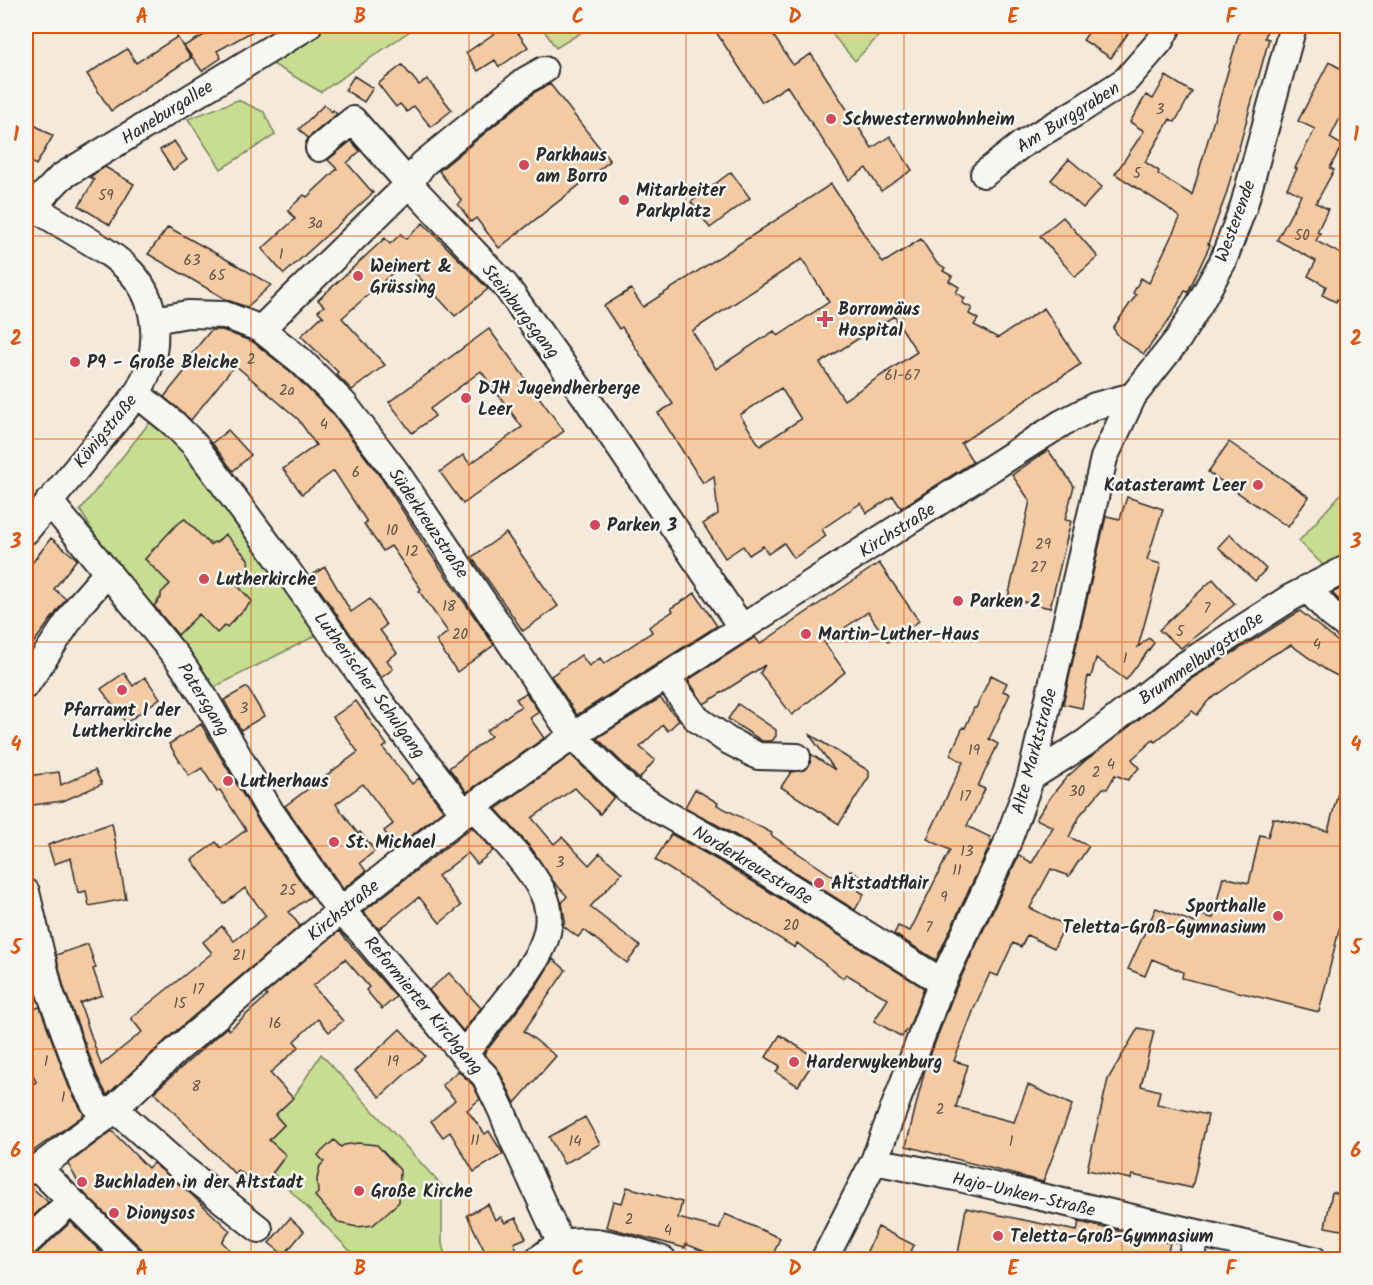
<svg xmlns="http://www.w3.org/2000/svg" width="1373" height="1285" font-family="Kalam,sans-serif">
  <rect width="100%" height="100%" fill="#f5e9da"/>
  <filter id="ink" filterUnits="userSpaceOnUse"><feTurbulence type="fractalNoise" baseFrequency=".0167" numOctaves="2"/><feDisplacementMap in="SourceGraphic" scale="12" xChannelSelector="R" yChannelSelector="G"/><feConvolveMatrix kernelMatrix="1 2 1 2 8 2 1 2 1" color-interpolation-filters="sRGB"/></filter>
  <g filter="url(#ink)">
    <!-- green -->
    <path fill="#c7dd92" stroke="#79845e" stroke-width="1.5" fill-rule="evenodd" d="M292,26H417L321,92L252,52Z
      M541,26H592L556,48Z
      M825,26H888L855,61Z
      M238,100L264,112L275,135L221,169L188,119Z
      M159,420L188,448L289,579L321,633L209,690L130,593L80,510L150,422ZM184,519L196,530L189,537L192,541L216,543L225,535L247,557L245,560L248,565L249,570L245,573L237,572L239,587L252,602L227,626L225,625L217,633L205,619L206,614H194L186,620L189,624L173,640L148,612C158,602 161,594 170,584L168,568L164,563L156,570L145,559L152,552L151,551Z
      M1347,487V552L1325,567L1299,541Z
      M321,1054L442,1186V1244L446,1259H358L273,1173L286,1155L269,1140L284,1125L275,1115L293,1098Z"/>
    <!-- building -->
    <path fill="#f4caa3" stroke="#2b2b2b" stroke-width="1.5" fill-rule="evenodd" d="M221,26H262L217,51L221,58L202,71L184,46Z
      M505,26H513L528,47L499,67L495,60L478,71L466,53Z
      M726,26H767L793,65L811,54L872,148L890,136L912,170L881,191L866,168L849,180L787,86L762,102L716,32Z
      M1093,26H1133L1111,58L1083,40Z
      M1241,26H1268L1265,38L1269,39L1226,195L1208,244L1210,245L1188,292L1185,291L1171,317L1144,354L1120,338L1113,328L1136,295L1133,293L1141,278L1149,283L1180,218L1167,207L1115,174L1144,131L1130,122L1146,95L1153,99L1166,76L1192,92L1175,122L1170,119L1145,162L1159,171L1158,174L1192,195Z
      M177,37L191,58L111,111L87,74L127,49L136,63Z
      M1329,62L1347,72V104L1330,138L1342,145L1330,168L1334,170L1316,203L1328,209L1317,232L1320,233L1316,241L1343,255L1344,252L1347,254V304L1337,299L1336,302L1322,295L1326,286L1308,276L1316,261L1277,240L1301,195L1287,188L1297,169L1295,168L1315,129L1298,121Z
      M402,65L419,85L427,79L452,110L431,127L414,106L407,112L400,104L396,107L378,84Z
      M354,76L373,88L364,102L345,90Z
      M550,84L610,161L499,248L476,218L471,222L458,204L462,201L439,171L535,92Z
      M324,105L332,112L333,110L337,114L308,138L299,129Z
      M26,120L53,136L36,165L26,159Z
      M174,141L187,160L173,170L160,150Z
      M351,141L360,151L347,163L373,193L284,274L262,249L295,219L288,210L304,195L307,197L337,169L328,160Z
      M1069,159L1102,187L1083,208L1051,180Z
      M105,167L134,184L110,225L79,206L94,180L90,177Z
      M731,172L750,198L710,228L691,202Z
      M831,184L883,263L921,239L936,262L945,268L943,271L952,276L949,281L959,287L956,293L965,298L962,303L972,308L969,314L978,319L974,325L998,338L1044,308L1081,364L961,443L973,462L901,508L893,496L867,513L861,503L822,529L826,536L794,558L784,543L768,554L763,546L749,555L743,546L725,558L703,524L718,514L714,476L703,483L658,413L673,404L622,327L619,329L604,306L631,289L643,307ZM802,259L829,302L778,336L774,331L716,369L692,331ZM894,316L917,352L844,400L820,363ZM781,388L801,419L760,446L740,415Z
      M1063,217L1098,257L1075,277L1040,236Z
      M423,223L488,289L455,316L405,262L342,318L385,365L352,390L336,374L338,372L301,336L322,316L324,317L318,311L324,306L318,300L385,238L390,244L401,234L406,239Z
      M168,227L235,264L271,285L247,307L227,300L148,254Z
      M489,329L564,431L463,504L440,472L463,455L470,464L522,427L497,393L481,371L430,409L435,416L412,433L389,402Z
      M211,330H222L253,342L292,373L333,414L382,479L428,550L494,645L457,672L436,641L448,632L419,591L421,589L391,546L383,551L364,524L367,522L334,471L302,494L283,469L316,445L298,419L235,365L191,420L164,397L193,361L189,357Z
      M228,430L251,455L233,471L212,443Z
      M1229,442L1309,497L1288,527L1208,472Z
      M1048,450L1074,486L1065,520L1071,521L1050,608L1008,598L1030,501L1012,475Z
      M1127,497L1163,509L1147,560L1161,564L1138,647L1149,638L1154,643L1126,680L1096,658L1091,677L1088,676L1082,708L1063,704L1106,516L1120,519Z
      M185,519L210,545L214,542L216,543L225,534L248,559L249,570L236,584L252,601L227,627L225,625L217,633L199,614L178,635L154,606L161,598V593L170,584L145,559L176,525Z
      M506,533L558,606L523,631L472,557Z
      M1230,534L1266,569L1255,581L1218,547Z
      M51,538L77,559L54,589L66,599L26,653V571Z
      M879,563L919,621L888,642L868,612L824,642L845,672L792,715L760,673L765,665L704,704L688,680L755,637L760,644Z
      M325,567L351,612L370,599L386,625L380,630L397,653L387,660L393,669L381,678L310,576Z
      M1213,579L1235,604L1181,648L1159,630Z
      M1347,585V608L1332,593Z
      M695,593L717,626L577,715L551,676L581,655L589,666L600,658L604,664L652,632L649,627L673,611L671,608Z
      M1300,611L1347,649V681L1326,670L1291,645L1271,656L1208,701L1197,715L1192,711L1155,742L1153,740L1132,759L1139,768L1128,780L1115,775L1107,789L1103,788L1081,814L1069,837L1089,846L1069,876L1051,869L1030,908L1065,925L1054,948L1027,935L1021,947L1013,943L998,976L990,973L976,1004L954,1061L968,1065L956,1107L1014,1122L1028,1085L1072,1105L1043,1182L906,1146L925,1069L956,988L1019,855L1032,863L1053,827L1036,819L1052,795L1066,778L1086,760L1191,679Z
      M124,673L133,686L145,677L160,698L126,723L101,689Z
      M991,675L1007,683L1003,691L1010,694L989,739L998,744L978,786L985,789L967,826L990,837L989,839L992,841L936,960L894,934L898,926L910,931L950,850L927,839L963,762L950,755L963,727L965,728L974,708H976Z
      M247,687L264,716L241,730L224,700Z
      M526,693L539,712L530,718L544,738L467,792L449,768L491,736L486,731L521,706L516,699Z
      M660,698L679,720L668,731L663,725L640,747L655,760L639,779L597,738Z
      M356,701L387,745L383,748L412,784L419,778L443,810L396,848L384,831L393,824L363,784L336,804L358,834L360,832L375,851L360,863L366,871L343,889L285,806L358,752L333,717Z
      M738,704L776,730V736L772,741H762L728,719Z
      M201,724L258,820L311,896L289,912L300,926L169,1037L107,1095L97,1076L64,988L56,955L88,944L96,968L93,969L102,995L80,1003L101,1065L142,1032L131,1018L212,953L203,942L222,926L234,941L266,916L245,888L224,904L192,860L216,842L221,848L246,830L220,790L217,792L202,768L189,776L169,744Z
      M809,734L869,771V777L839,824L781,787L791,772L804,770L809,765L811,754L835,770Z
      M571,755L614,797L600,814L575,788L532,818L554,844L562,837L589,865L600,853L622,873L590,907L640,946L627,963L584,930L578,937L563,926L565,920L562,903L567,896L553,881L532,849L496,809Z
      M95,770L102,784L63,801L26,806V801L28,800L26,776L59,772L61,785Z
      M1342,777L1347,778V897L1319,1012L1182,978L1183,972L1152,959L1145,976L1128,969L1156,908L1195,923L1197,914L1213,918L1223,877L1249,883L1260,835L1268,837L1273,818L1328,831Z
      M695,789L718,803L717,805L772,833L771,835L843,883L850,870L866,880L859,891L864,894L855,910L744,840L685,807Z
      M112,823L126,899L89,906L86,891L78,893L71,858L54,864L48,845Z
      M472,827L493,851L477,864L468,853L438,876L461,906L440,923L419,897L379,929L363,912Z
      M671,834L728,866L924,988L908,1030H906L902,1037L874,1021L888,999L846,974L843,978L797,943L795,948L655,860Z
      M339,931L396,997L382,1009L366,990L369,987L345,959L313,986L343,1021L329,1032L318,1019L294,1041L299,1047L270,1073L293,1098L275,1115L284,1125L269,1140L286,1155L261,1188L238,1170L235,1174L154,1092L227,1027L229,1030L267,996L265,994Z
      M553,959L566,970L524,1031L556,1056L515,1103L498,1069L484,1054L537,985Z
      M449,973L481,1008L463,1031L429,990Z
      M40,1007L69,1087L84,1115L26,1156V1088L36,1082L26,1056V1011Z
      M1138,1028L1154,1031L1141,1086L1160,1091L1157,1104L1208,1115L1192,1188L1132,1175L1131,1179L1087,1170L1108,1079Z
      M400,1029L425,1056L380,1097L355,1071Z
      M780,1035L816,1058L798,1086L776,1072L780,1066L766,1057Z
      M458,1071L473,1085L480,1099L467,1110L485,1134L489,1131L503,1154L474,1172L450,1132L443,1137L431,1121L455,1100L442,1085Z
      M585,1117L600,1144L564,1164L549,1137Z
      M112,1131L148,1168L153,1163L192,1195L230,1231L222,1242L240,1260H146L142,1249L85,1194L68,1164Z
      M334,1140L341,1147L344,1145L358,1143L377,1145L400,1170L399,1202L373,1225L357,1227L339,1223L315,1196L318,1193L317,1179L320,1166L324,1162L318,1155Z
      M30,1186L48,1202L26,1223V1187Z
      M627,1187L682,1202L678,1218L719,1229L725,1214L780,1238L771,1260H725L686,1244L685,1248L606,1227L613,1201L622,1203Z
      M1332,1192L1347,1195V1231L1325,1227Z
      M488,1204L495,1220L501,1217L505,1223L516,1218L526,1238L514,1243L522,1260H489L467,1215Z
      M966,1208L1077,1231L1079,1222L1170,1243L1166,1260H957Z
      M290,1218L304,1231L284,1255L269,1243Z
      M71,1222L109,1260H26V1258L36,1254Z
      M878,1227L914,1245L907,1260H863Z"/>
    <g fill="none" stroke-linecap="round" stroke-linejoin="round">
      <!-- minor casing -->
      <g stroke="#2b2b2b" stroke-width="30">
        <path id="minor" d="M319,148L353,120L409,184L505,285L587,399L742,628
          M984,174L1021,145L1080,110L1126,80L1160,41L1168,26
          M26,203C44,214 63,225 81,236C120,259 151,279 154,328C156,353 149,372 137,394L26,531
          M32,207L61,177L308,26
          M154,320L188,314L225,315L261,329L301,361L344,404L396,472L573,736L628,790L661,811L736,853L942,982
          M261,329L409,184L423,164L526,80L544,70
          M137,394L173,423L194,444L287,570L372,691L465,814
          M49,501L179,660L204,697L270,811L340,911L359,929L464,1055L485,1076L502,1111L513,1139L561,1244
          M1307,588L1330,613L1348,627
          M666,676L697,719L727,740L758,756L797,757
          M26,685L80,604L108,572
          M1031,777L1085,743L1182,667L1290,598L1348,568
          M26,892L50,992L83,1082L103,1119
          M464,1055C478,1036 492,1018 506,1000C530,969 562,933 543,893C528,863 495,831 473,806
          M114,1108L177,1164L259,1229
          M874,1161L955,1177L1314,1260
          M38,1168L131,1260
          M26,1172L38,1168L103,1119L179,1048L340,911L473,806L573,736L1062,423L1095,406L1133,396
          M26,1243L70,1202
          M537,1260C545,1255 553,1247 561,1244C591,1235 635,1251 663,1260
          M824,1260L874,1161L942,982L1005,849L1031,777L1104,458L1133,396L1178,339L1200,303L1223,261L1244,205L1293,26
          M1191,1260L1197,1233"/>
      </g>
      <!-- minor -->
      <use href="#minor" stroke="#f6f6f2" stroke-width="26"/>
    </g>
  </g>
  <!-- grid -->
  <path fill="none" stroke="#df570e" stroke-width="1.5" stroke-opacity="0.55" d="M251,26V1260M469,26V1260M686,26V1260M904,26V1260M1122,26V1260M26,236H1348M26,439H1348M26,642H1348M26,846H1348M26,1049H1348"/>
  <!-- markers -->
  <g fill="#d1495b" stroke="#f6f6f2" stroke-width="2">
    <circle cx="831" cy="119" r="6"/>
    <circle cx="524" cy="165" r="6"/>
    <circle cx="624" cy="200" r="6"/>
    <circle cx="358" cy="276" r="6"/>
    <path d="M822 310h6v6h6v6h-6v6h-6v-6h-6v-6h6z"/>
    <circle cx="75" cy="362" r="6"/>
    <circle cx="466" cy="398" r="6"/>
    <circle cx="1258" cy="485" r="6"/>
    <circle cx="595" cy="525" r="6"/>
    <circle cx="204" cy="579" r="6"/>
    <circle cx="958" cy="601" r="6"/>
    <circle cx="806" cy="634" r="6"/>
    <circle cx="122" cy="690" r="6"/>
    <circle cx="228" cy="781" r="6"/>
    <circle cx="334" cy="842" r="6"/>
    <circle cx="819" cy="883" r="6"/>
    <circle cx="1278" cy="916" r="6"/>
    <circle cx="794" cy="1062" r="6"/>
    <circle cx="82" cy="1182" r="6"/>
    <circle cx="359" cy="1191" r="6"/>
    <circle cx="114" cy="1213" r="6"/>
    <circle cx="998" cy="1236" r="6"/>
  </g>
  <g text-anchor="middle" stroke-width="5" stroke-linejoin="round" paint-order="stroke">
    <!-- number labels -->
    <g font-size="15" fill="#5d5349">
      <text x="1160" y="114">3</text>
      <text x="1137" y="178">5</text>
      <text x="106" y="200">59</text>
      <text x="315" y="228">3a</text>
      <text x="1302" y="240">50</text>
      <text x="281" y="259">1</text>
      <text x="192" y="265">63</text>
      <text x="217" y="280">65</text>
      <text x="251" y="364">2</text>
      <text x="902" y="380">61-67</text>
      <text x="287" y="395">2a</text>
      <text x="324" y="429">4</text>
      <text x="356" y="477">6</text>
      <text x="392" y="535">10</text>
      <text x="1043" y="549">29</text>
      <text x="412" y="556">12</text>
      <text x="1038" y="572">27</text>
      <text x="449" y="611">18</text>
      <text x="1207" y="613">7</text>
      <text x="1180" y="636">5</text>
      <text x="460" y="639">20</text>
      <text x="1317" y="649">4</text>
      <text x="1125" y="663">1</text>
      <text x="244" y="713">3</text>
      <text x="974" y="755">19</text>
      <text x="1111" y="769">4</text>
      <text x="1096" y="777">2</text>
      <text x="1077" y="796">30</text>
      <text x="965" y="801">17</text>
      <text x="967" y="856">13</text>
      <text x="560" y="867">3</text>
      <text x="957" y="875">11</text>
      <text x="288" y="895">25</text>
      <text x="944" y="902">9</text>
      <text x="791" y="930">20</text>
      <text x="929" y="932">7</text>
      <text x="239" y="960">21</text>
      <text x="198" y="994">17</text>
      <text x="180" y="1008">15</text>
      <text x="275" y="1028">16</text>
      <text x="46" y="1066">1</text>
      <text x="393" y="1066">19</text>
      <text x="196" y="1091">8</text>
      <text x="63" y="1102">1</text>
      <text x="940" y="1114">2</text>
      <text x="475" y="1145">11</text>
      <text x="575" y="1146">14</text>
      <text x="1011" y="1146">1</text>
      <text x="629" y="1224">2</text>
      <text x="668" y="1235">4</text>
    </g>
    <!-- street labels -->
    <g font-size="18" fill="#2b2b2b" stroke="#f6f6f2">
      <text transform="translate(167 112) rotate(-32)" y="6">Haneburgallee</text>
      <text transform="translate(1068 117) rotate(-32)" y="6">Am Burggraben</text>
      <text transform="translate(1235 221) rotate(-70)" y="6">Westerende</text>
      <text transform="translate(521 311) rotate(52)" y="6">Steinburgsgang</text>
      <text transform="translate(105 431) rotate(-51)" y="6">Königstraße</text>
      <text transform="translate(429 523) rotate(56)" y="6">Süderkreuzstraße</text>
      <text transform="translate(897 530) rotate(-32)" y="6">Kirchstraße</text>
      <text transform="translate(1201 658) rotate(-35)" y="6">Brummelburgstraße</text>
      <text transform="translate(370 685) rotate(54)" y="6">Lutherischer Schulgang</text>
      <text transform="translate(204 699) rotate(58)" y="6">Patersgang</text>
      <text transform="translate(1034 751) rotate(-75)" y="6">Alte Marktstraße</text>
      <text transform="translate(753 865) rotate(31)" y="6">Norderkreuzstraße</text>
      <text transform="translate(343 910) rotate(-39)" y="6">Kirchstraße</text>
      <text transform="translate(424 1005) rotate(50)" y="6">Reformierter Kirchgang</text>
      <text transform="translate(1024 1194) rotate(13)" y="6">Hajo-Unken-Straße</text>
    </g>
    <!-- poi labels -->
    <g font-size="18" font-weight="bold" fill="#2b2b2b" stroke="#f6f6f2" text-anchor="start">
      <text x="843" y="125">Schwesternwohnheim</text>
      <text x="536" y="161">Parkhaus<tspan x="536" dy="21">am Borro</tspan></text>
      <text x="636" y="196">Mitarbeiter<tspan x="636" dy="21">Parkplatz</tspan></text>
      <text x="370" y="272">Weinert &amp;<tspan x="370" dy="21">Grüssing</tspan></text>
      <text x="838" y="315">Borromäus<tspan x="838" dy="21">Hospital</tspan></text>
      <text x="87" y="368">P9 - Große Bleiche</text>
      <text x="478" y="394">DJH Jugendherberge<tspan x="478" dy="21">Leer</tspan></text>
      <text x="1246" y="491" text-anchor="end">Katasteramt Leer</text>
      <text x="607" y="531">Parken 3</text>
      <text x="216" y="585">Lutherkirche</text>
      <text x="970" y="607">Parken 2</text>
      <text x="818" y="640">Martin-Luther-Haus</text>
      <text x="122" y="716" text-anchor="middle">Pfarramt I der<tspan x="122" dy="21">Lutherkirche</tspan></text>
      <text x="240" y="787">Lutherhaus</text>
      <text x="346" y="848">St. Michael</text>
      <text x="831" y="889">Altstadtflair</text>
      <text x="1266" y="912" text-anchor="end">Sporthalle<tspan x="1266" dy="21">Teletta-Groß-Gymnasium</tspan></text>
      <text x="806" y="1068">Harderwykenburg</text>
      <text x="94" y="1188">Buchladen in der Altstadt</text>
      <text x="371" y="1197">Große Kirche</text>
      <text x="126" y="1219">Dionysos</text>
      <text x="1010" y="1242">Teletta-Groß-Gymnasium</text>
    </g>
  </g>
  <!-- margin -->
  <rect width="1373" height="1285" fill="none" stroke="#f6f6f2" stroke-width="66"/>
  <rect x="33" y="33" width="1307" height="1219" fill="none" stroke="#df570e" stroke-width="2"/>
  <g font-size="20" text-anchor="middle" font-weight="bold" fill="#df570e">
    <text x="142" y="23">A</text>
    <text x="360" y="23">B</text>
    <text x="578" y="23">C</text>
    <text x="795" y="23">D</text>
    <text x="1013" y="23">E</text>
    <text x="1231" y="23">F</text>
    <text x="16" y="141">1</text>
    <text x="1356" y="141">1</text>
    <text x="16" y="345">2</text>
    <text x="1356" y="345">2</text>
    <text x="16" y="548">3</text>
    <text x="1356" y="548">3</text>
    <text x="16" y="751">4</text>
    <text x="1356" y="751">4</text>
    <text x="16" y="954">5</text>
    <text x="1356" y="954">5</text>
    <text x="16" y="1157">6</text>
    <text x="1356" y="1157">6</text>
    <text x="142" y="1275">A</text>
    <text x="360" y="1275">B</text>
    <text x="578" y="1275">C</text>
    <text x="795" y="1275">D</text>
    <text x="1013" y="1275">E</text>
    <text x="1231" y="1275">F</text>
  </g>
</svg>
